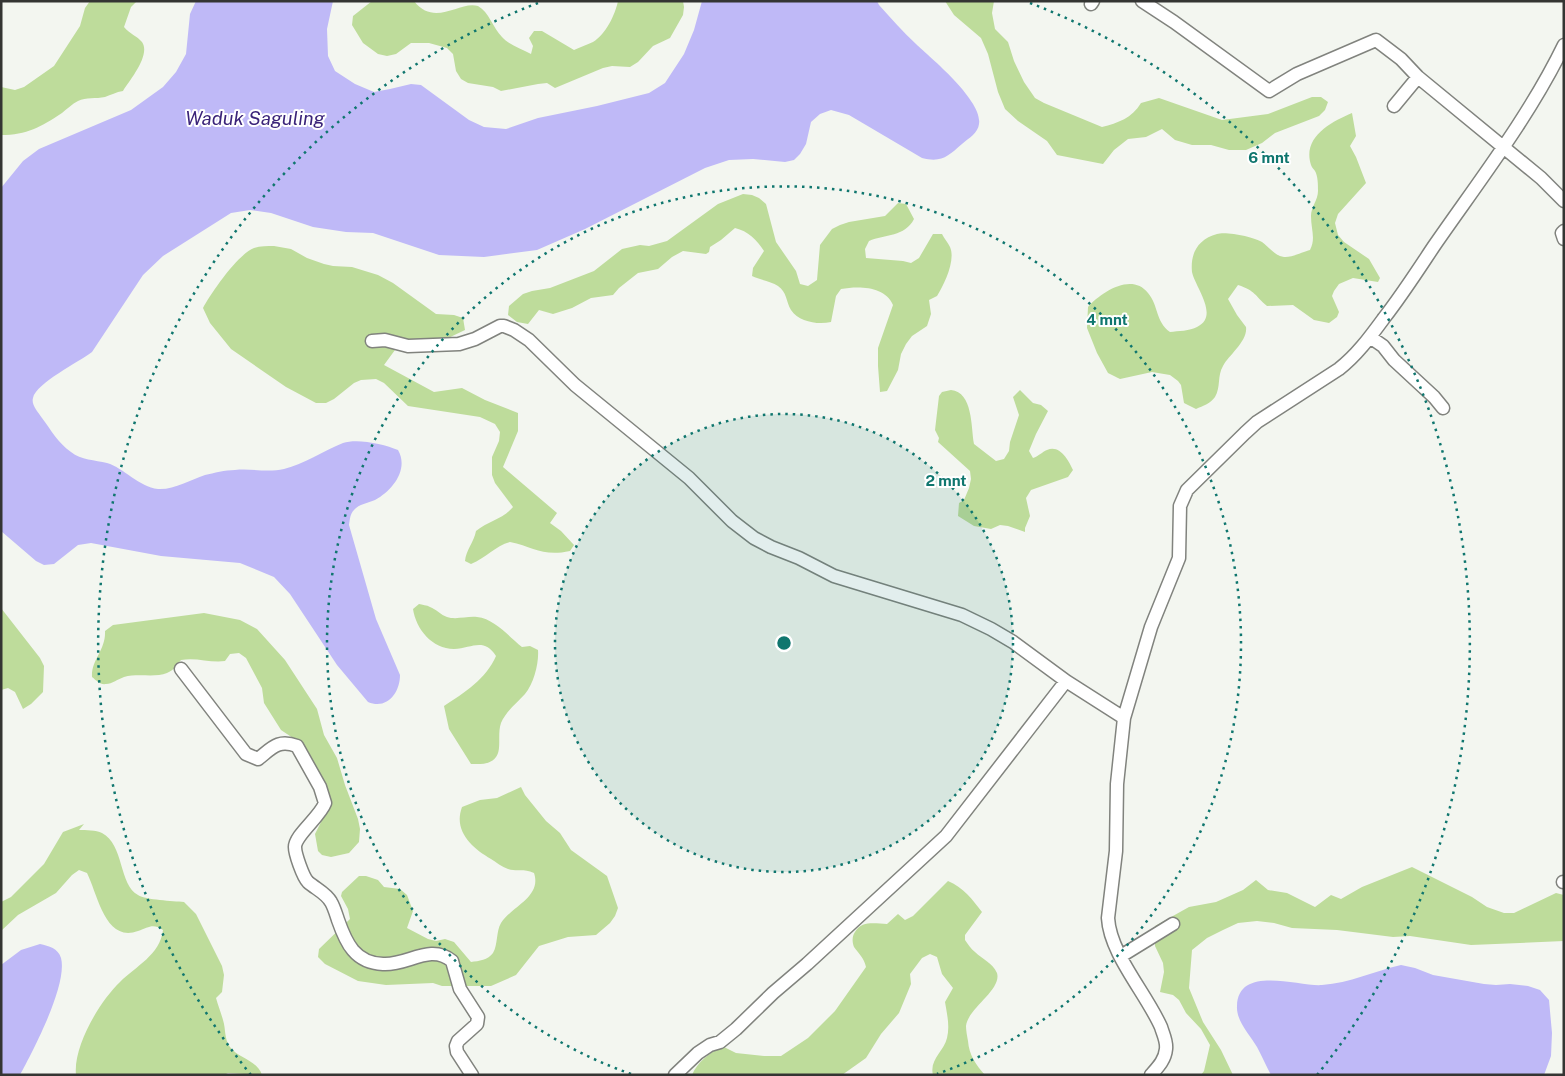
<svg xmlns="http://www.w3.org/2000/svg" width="1565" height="1076" font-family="'Public Sans',sans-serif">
  <rect width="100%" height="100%" fill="#f3f6f0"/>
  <!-- green -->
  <path fill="#bedc9b" d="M90,1H137L131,7L124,27C130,34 137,36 142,42C151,55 130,80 123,91C116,92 111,95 105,97C96,99 86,97 78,101C72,104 67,109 62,113C41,127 27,135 1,135V87L15,90L24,87L54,66L80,26L85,8Z
    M372,1H414C435,28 460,0 478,6C489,12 493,28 502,37C509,45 522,49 531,54L533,46L529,38L534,31H542L574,50C580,47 587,45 593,42C606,34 615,15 618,1H683L684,7L683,15L670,38L653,46L638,62L630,67L612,66L603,68L555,88L547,83L538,84L501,91L493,87L468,83L461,79L456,71L453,54L447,48L429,43H411L396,54L387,56L378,54L363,43L352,25L353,16Z
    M945,1H994L992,13L995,29L1008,42L1014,61L1024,82L1035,98L1044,103L1102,127C1118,123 1132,118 1141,103L1159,98L1222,120L1268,114L1312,97H1321L1328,102L1325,110L1319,116L1275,133L1262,143L1246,150H1229L1211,145H1192L1175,140L1162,129L1146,137L1128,139L1114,150L1103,164L1057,155L1047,141L1018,121L1005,109L998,92L988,54L981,38L954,15Z
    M1352,113L1356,136L1350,146L1356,157L1366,183L1338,214L1335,223L1338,235L1344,242L1369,259L1380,278L1378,282L1353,278L1339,284L1334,291L1332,296L1339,312L1337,317L1329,323L1314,320L1293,305L1267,306C1254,295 1256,291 1238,285L1228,299L1237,315L1246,327C1248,341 1229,355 1223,366C1217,376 1221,387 1215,397C1211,403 1203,406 1196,409L1184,403L1181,385L1178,381L1170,375L1152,372L1120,379L1108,373L1097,353L1087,328L1088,307C1101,292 1132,272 1148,293C1159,306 1155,321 1170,332C1178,331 1190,331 1197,327C1220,316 1195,287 1192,272C1190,252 1199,239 1217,234C1226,231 1254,237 1262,242C1269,247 1275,256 1284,257C1290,258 1303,252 1310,250C1316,239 1311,229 1311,216C1311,207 1318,200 1318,191C1318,185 1318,176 1315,171C1314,169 1312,168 1311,165C1302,137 1331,122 1352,113Z
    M743,194L752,195L759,198L766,204L776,242L796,271L800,284L808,286L817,280L820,245L832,229L840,225L849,222L885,216L898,203L906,204L914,219C905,237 885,234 869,241L865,249L866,258L903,261L911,263L919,258L933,234H942C944,238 948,243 950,247C956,260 944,285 937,296L929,300L931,314L927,326L912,336L906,344L901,354L898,370L887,391L880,392L878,366V348L893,305C885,286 859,286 841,289L836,296L831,322C818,325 799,322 791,310C786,302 787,292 778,286C771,281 760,280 752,276L753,268L764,251C757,240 748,231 735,228L721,240L710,247L709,252L706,254L683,251L672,257L658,269L638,273L619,288L613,295L591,298L572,308L553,314L539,310L528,324L517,322L508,315L509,306L523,294L532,291L550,288L594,271L622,249L640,245L649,246L667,241L718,204Z
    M274,246L291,249L307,258L324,264L333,266L352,267L378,275L393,283L436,314L454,315L463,318L465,330L444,340L403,339L384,365L434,392L462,388L485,400L518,413V431L503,467L557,513L550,523L561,531L574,545L570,551C543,557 534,547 510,542C495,546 486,558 471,564L465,561C466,550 474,542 476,531C488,521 503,519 513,507L495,483L492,475V457L499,441L500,432L495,424L480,417L408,406L384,383L376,379L361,380L354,383L334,399L326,403H316L286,387L231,349L210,323L203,308C211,293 238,254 254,248C260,246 268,246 274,246Z
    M951,390C973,392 971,427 974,444L996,461L1004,459L1009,451L1010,442L1019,415L1013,397L1020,390L1033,403L1041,405L1048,411L1036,434L1029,451L1033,458C1039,456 1042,452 1047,450C1060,444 1069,461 1073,470L1068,477L1031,490L1026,498L1030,516L1025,528V532L1008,526L1000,525L991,529L974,526L958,516L959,503L964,500L969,488L971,479L970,471L938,442L939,438L935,430L939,396L942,392Z
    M419,604C422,605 427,605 430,607C436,609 441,615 447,617C456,620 467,616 477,617C495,619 508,636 522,647L530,646L538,650C539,663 534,683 525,694C517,703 506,711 501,723C497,734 502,749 496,757C490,765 481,764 471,764L449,729L444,706C464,693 486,679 496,656C484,637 472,648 454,649C432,649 416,629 413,609Z
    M1,608L40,658L44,666L43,692L31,704L23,709L15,692L8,688L1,690Z
    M204,613L240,620L257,629L285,660L317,709L324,735L337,758L345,785L358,819L360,829L359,842L349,853L331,857L322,855L318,851L315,834L330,804L296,740L281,730L264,703L262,688L246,658L239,653L230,654L225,661C210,663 196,657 181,660C177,665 174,670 167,673C155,678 138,673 124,677C118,679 112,684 106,684C100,685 97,681 92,677C91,660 106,650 105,631L113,625Z
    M521,787L525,795L546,821L560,833L571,850L607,876L618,908L615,916L610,923L596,935L568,937L539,946L516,975L491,986H442L433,983L386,985L358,981L325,964L318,957L319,949L350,919L348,909L341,896L342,892L359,876H366L378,880L384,887L400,889L407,895L413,911L407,928L428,939L436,941L445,939L454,942L471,962C479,961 488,960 493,953C498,945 496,931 501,923C512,906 542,897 534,873C523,868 518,872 508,869C502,867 496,862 491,859C472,848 453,831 462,807L480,800L497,798Z
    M84,824L79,830C86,830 96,830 102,833C124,844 119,885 138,895C146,900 173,901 184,902L196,914L222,966L224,975L222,992L216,998C218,1005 221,1013 223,1020C226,1029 224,1039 230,1047C238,1058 257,1060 262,1075L228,1073L224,1075H76C73,1046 100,1001 120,982C136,966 160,955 163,930C153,923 149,927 138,931C105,943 98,895 87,873L79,870L72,875L56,893L18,915L1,931V902L11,897L44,864L63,832Z
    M1412,867L1472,897L1487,907L1504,913H1514L1556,893L1564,895V941L1471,945L1410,936L1393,937L1337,930L1292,928L1274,923L1257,921L1238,923L1223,930L1207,938L1192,950L1189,988L1203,1022L1221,1050L1233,1075H1201L1204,1071L1210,1045L1201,1029L1186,1013L1179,1000L1173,995L1160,992L1164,972L1163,963L1155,946V926L1189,907L1216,902L1243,890L1256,880L1268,890L1287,893L1315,907L1331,895L1341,899L1362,887Z
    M948,881C964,888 972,899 982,912L965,935V940C968,944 971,949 975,952C983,960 992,962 997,973C1002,990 968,1008 966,1026C966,1030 967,1036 968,1041C969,1055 976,1065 985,1075H933C929,1060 944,1051 947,1038C950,1026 947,1014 945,1002L953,988L942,974L937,957L930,954L922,958L910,974L911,984L899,1013L881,1034L866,1058L842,1075H692C698,1061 709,1054 722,1046L736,1053L764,1056H781L808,1038L835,1011L866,967C864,958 859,954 854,947C852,942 852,936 855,932C862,920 876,924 887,924L898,914L905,920L913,916Z"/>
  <!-- water -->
  <path fill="#bfb9f7" d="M196,1H333L327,29L328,56L335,71L355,84L374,92L390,89L411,84L421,85L469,120L484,127L506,129L538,118L597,106L649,93L665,83L684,54L694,30L702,1H877L879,5C891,18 903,32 916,44C932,59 983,101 979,124C978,133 969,138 962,144C948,156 942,163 922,158L849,115L831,110L820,114L811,122L806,144L800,154L794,160L785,162L753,159L729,160L705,168L585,229L537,250L484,257L439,255L373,233L346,232L313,227L271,213L250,210L231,213L163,256L143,275L92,352C79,362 36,383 33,398C31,405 38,412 42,418C51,430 58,443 71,452C81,460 95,460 107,463C124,468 139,487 158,489C174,490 190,480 205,475C214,473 225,470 235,470C251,468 267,473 284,469C304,464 323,451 343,443C357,438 384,444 398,450C409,469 393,490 375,500C368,503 359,504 354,510C350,514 350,519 349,525L376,619L400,675C400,693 387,710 368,702L337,665L290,594L274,577L240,563L161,556L91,543L78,545L54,564L44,565L36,561L1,531V188L23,161L39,149L131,110L163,87L176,72L186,54L190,14Z
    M40,944C49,946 58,948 61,958C68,984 33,1051 20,1075H1V965L21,950Z
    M1401,965L1415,968L1433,975L1484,984L1496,985L1510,984L1528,986L1540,990L1549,1000L1552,1033L1551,1056L1544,1075H1271C1266,1066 1262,1056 1257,1047C1250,1035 1236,1021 1237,1006C1238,964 1300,987 1322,985C1350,983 1374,971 1401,965Z"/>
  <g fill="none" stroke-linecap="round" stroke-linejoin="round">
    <!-- minor casing -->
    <g stroke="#81837e" stroke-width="15">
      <path id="minor" d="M1142,1L1174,22L1269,91L1297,74L1376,40L1401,59L1418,77L1541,178L1564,201
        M1091,4L1093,1
        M1394,106L1418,77
        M1564,231L1562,233L1564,239
        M1370,337L1383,346L1394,360L1434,397L1443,408
        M372,341L385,340L408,346L459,344L475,339L500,326H504L514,330L529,340L575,385L689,478L732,521L754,538L771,547L799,558L834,576L962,615L991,629L1013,642L1066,681L1124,718
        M181,669L246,754L258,759C272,748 278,739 297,746L320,787L325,803C320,817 295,835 295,847C295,854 303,877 308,882C316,889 326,893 331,902C334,907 336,914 338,920C346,943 355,963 383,964C407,966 430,943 452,961L460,989L478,1017L477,1024L458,1041L456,1046L457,1052L472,1075
        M1563,882H1564
        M1121,956L1173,924
        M675,1075L698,1053L710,1045L720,1042L736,1029L773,993L807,964L946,836L1066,681
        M1151,1075C1158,1067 1165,1060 1166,1049C1167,1041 1163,1034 1161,1027C1146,993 1110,954 1108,918L1116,851L1117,784L1124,718L1151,627L1179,558L1180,506L1187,490L1245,433L1257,422L1339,369C1357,355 1370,337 1384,318C1402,295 1418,270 1434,246C1479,181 1529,117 1564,45"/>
    </g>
    <!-- minor -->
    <use href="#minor" stroke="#fff" stroke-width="12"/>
  </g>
  <!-- distance rings -->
  <circle cx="784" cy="643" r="229" fill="#0f766e" fill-opacity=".12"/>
  <g fill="none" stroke="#0f766e" stroke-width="2.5" stroke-dasharray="2.5 5">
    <circle cx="784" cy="643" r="229"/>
    <path d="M631 1074A457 457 0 1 1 937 1074"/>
    <path d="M251 1075A686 686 0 0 1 538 3M1030 3A686 686 0 0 1 1317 1075"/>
  </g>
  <g text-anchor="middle" stroke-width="4" stroke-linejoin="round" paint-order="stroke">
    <!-- water labels -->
    <g font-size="19" font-style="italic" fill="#3a2379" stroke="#fff">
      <text x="255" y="125">Waduk Saguling</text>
    </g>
  </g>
  <circle cx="784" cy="643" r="8" fill="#0f766e" stroke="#fff" stroke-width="2.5"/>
  <g font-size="15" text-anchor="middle" font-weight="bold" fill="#0f766e" stroke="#fff" stroke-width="4" stroke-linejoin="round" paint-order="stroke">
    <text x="1269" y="163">6 mnt</text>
    <text x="1107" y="325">4 mnt</text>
    <text x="946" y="486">2 mnt</text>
  </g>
  <!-- border -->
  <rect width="1565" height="1076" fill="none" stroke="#343533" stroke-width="5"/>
</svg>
